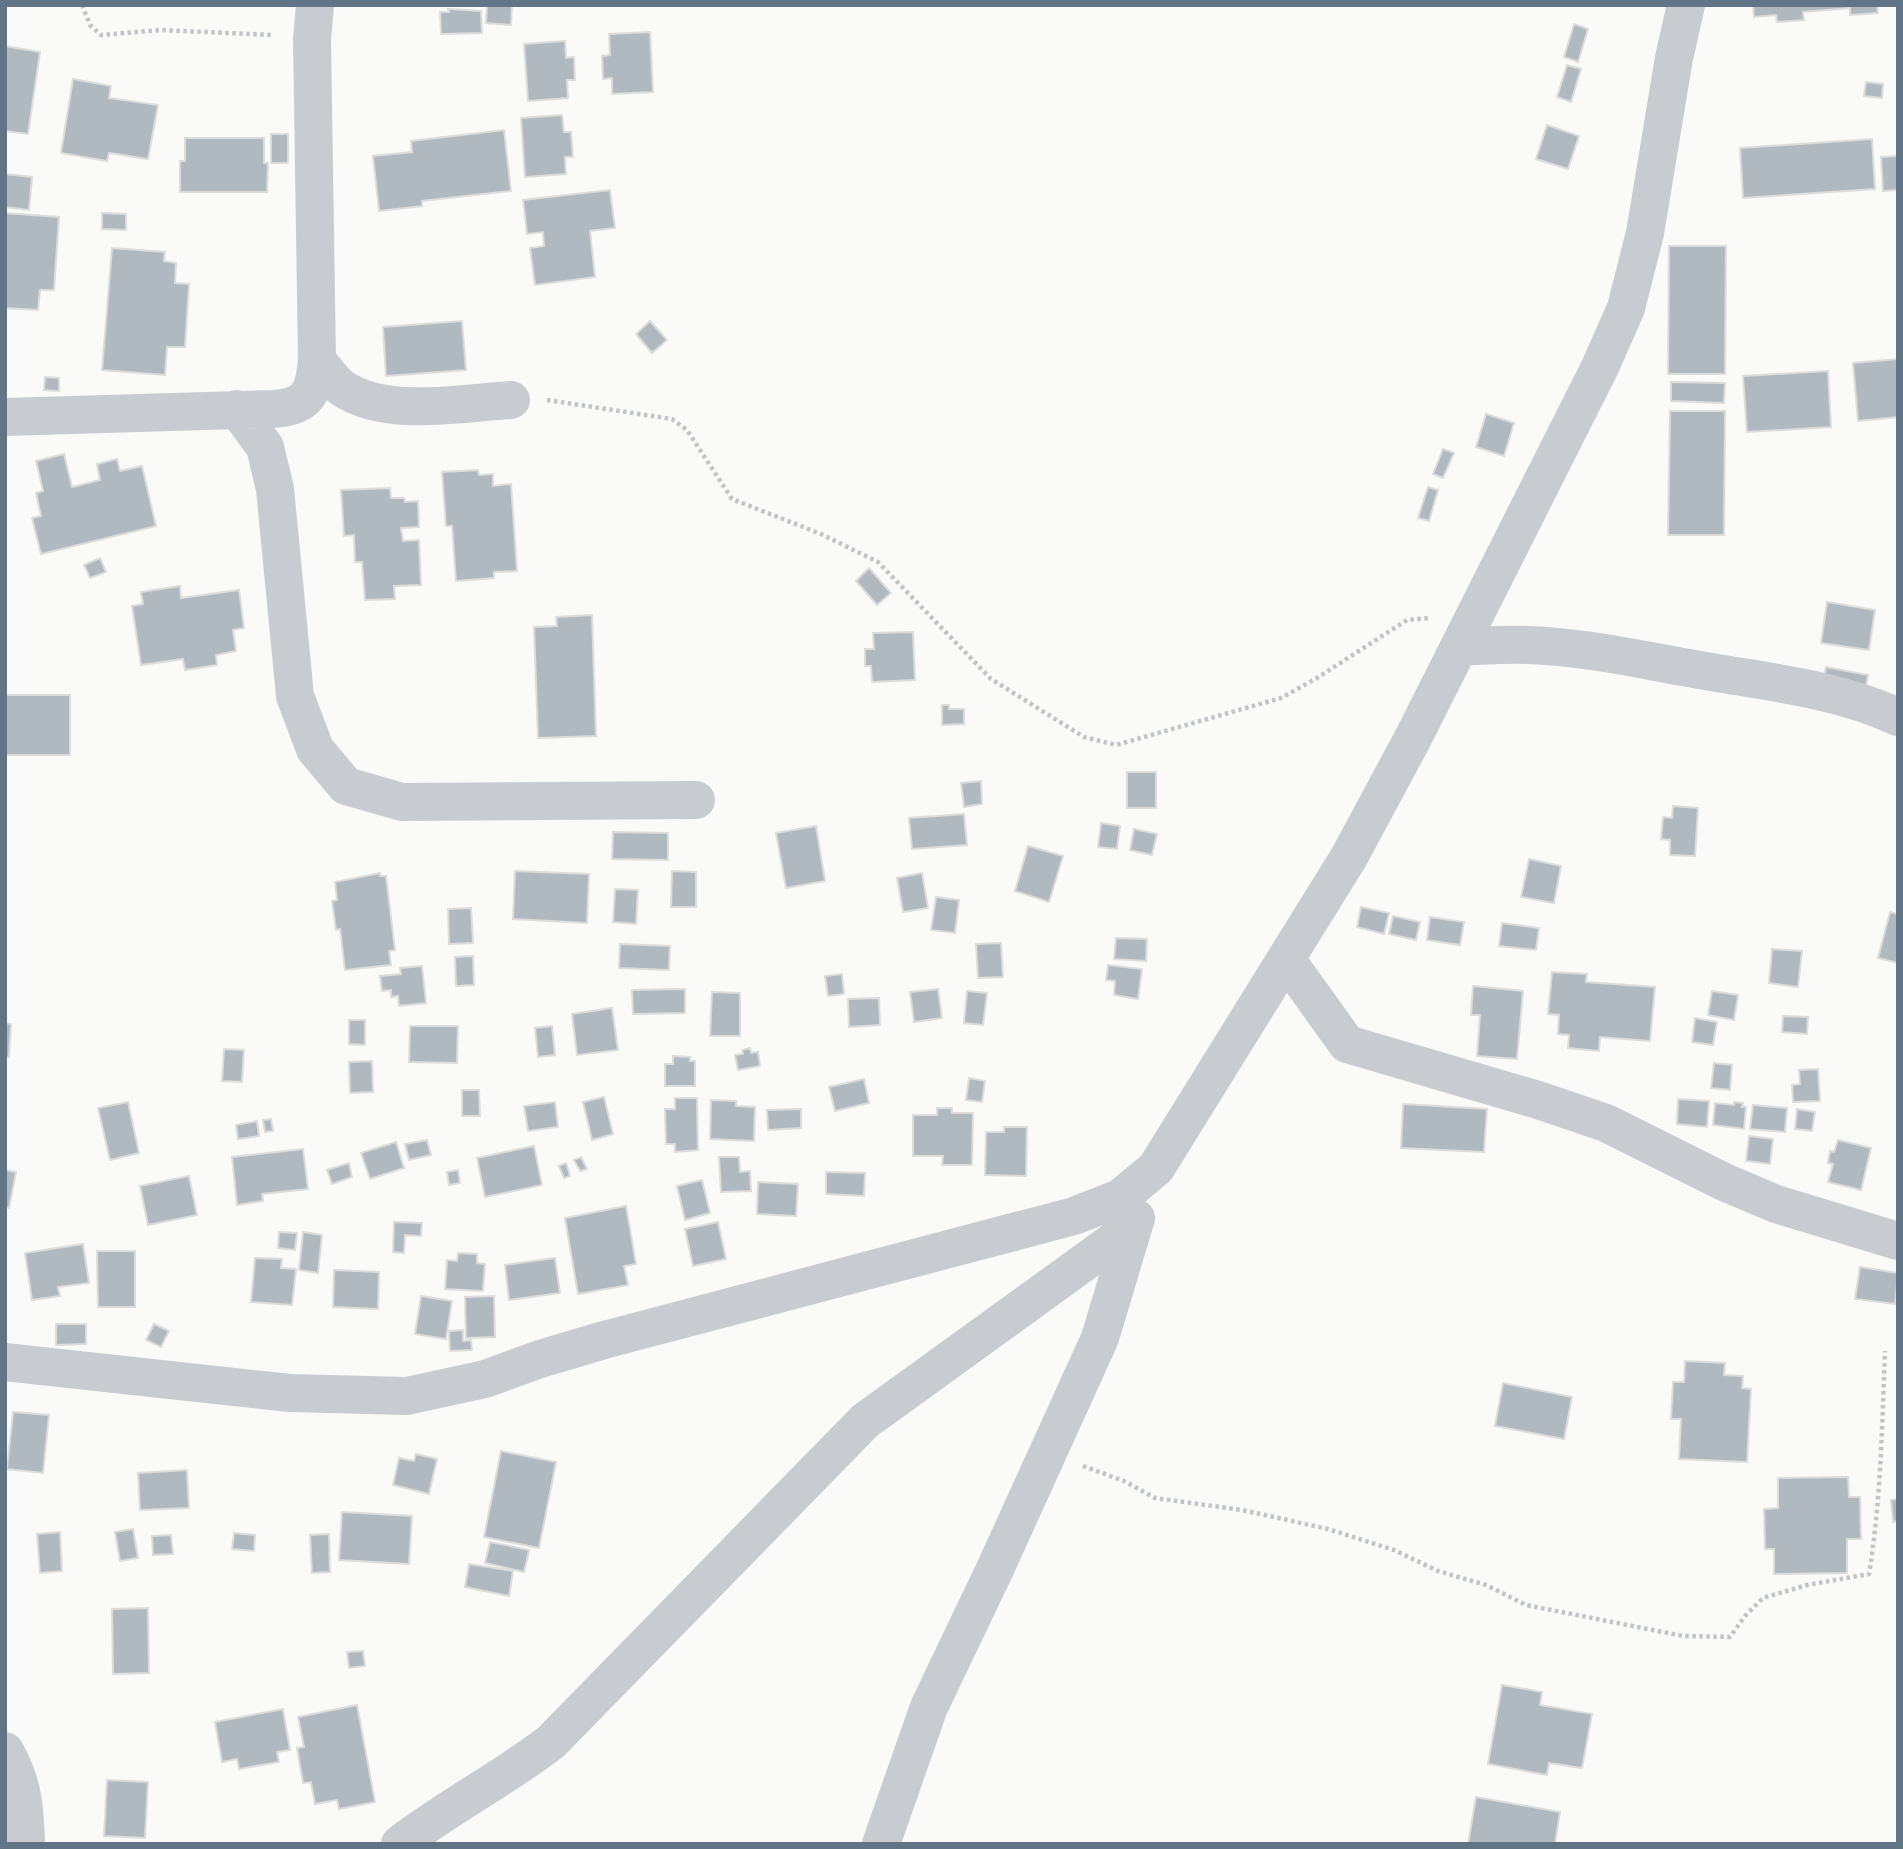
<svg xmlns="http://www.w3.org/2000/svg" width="1903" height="1849" font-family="Poppins,sans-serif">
  <rect width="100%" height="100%" fill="#fafaf8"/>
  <!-- building -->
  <path fill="#b0b9c0" stroke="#dcdcda" stroke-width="2" d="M487,5H512L511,25L486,23Z
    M1753,5H1877L1878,13L1850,15V8L1803,12L1804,20L1777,22L1776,15L1754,17Z
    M448,9L481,11L482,33L441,34L440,12H449Z
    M1574,24L1588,29L1578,62L1564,57Z
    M650,32L653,92L612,94V78L603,79L602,56L610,55L609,34Z
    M565,41L566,58L574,57L575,80H567L568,98L528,101L524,44Z
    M5,46L40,52L28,134L5,131Z
    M1567,65L1581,69L1571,102L1557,97Z
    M73,79L111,86L109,98L158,105L148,159L109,153L107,161L61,153Z
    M1866,82L1883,84L1882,98L1864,96Z
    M562,115L564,132H571L573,157H565L566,174L525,177L521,118Z
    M1547,125L1579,136L1568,169L1536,159Z
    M504,130L511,191L422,201V206L379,211L373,156L412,152L411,141Z
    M271,134H288V163H271Z
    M185,138H264V163H268L267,192H180V161H185Z
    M1872,139L1875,189L1743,198L1740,148Z
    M1898,156V190L1883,191L1881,157Z
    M5,174L32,177L29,210L5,207Z
    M610,190L615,228L590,231L595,277L535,285L530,248L544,246L543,232L527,234L523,200Z
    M5,213L59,217L54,290H40L38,310L5,308Z
    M102,213L126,214V230L102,229Z
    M1669,246H1726L1725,374H1668Z
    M112,248L165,252L164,261L176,263L175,283L189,284L185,347H167L165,375L102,370Z
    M462,321L466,370L386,376L383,327Z
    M650,321L667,340L652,353L636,334Z
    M1898,359V417L1858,421L1853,363Z
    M1828,371L1831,427L1747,432L1743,376Z
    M45,377L59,378V391L44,390Z
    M1671,382L1725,383L1724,403L1671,401Z
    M1670,411H1725L1724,535H1668Z
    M1486,414L1514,423L1504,456L1476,447Z
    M1443,449L1454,453L1443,478L1433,474Z
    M64,454L72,487L100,480L97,464L117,459L120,471L142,466L156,526L41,554L32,518L41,516L36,493L43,491L36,461Z
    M478,470L479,475L493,474V486L511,484L517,571L494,572V578L456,581L452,526H446L442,472Z
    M1428,487L1438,490L1429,521L1418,518Z
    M390,488L391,498H404L405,502L418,501L419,527L401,528L403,541L419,540L421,585L394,586L395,599L365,600L362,562H355L354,535L344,536L341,490Z
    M100,558L106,572L90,578L84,565Z
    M869,568L891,593L877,605L856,581Z
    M180,586L181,598L239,590L244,628L233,630L236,651L216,655L217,665L185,670L183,659L141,665L132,606L143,604L141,592Z
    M1827,602L1875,610L1869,650L1821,643Z
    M592,615L596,736L538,738L534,627L557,626L556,617Z
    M913,632L915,680L872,682L871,666H865V649H874L873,633Z
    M1826,667L1868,675L1865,691L1823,683Z
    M5,695H70V755H5Z
    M942,705H949V709H964V724L942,725Z
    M1127,772H1156V808H1127Z
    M981,781L982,804L964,807L961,783Z
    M1673,806L1698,808L1695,856L1670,855V840L1661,839L1663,817L1672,818Z
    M964,814L967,845L912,849L909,818Z
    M1101,823L1120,826L1117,849L1098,847Z
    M816,826L825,881L786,888L776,833Z
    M1134,829L1157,834L1152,855L1130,850Z
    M613,832L668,833V860L612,859Z
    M1028,846L1063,856L1049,902L1015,891Z
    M1529,859L1561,866L1554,903L1521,897Z
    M515,871L589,874L587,923L513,919Z
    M672,871L696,872V907H671Z
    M380,873V876H386L395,950L389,951L391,965L345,970L340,929L336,930L332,901L337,900L335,882Z
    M922,873L928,908L903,912L897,878Z
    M615,889L638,890L636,924L613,922Z
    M936,897L959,900L955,933L931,930Z
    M1361,907L1389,913L1384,934L1357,927Z
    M471,908L473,943L449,944L448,909Z
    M1890,912L1898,914V963L1878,958Z
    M1393,916L1420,922L1416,940L1389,934Z
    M1430,917L1464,922L1460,945L1427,940Z
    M1502,923L1539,928L1536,950L1499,946Z
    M1116,938L1147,939L1146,961L1114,959Z
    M1001,943L1003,977L978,978L976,944Z
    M620,944L670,946L669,970L619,968Z
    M1772,949L1802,951L1798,987L1769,983Z
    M473,956L474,985L456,986L455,957Z
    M1108,965L1142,969L1138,999L1114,995L1115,981L1106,980Z
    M422,966L426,1003L399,1006L398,996L391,997V990L382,991L380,976L401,974L400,968Z
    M1552,972L1587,974L1586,982L1655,987L1650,1041L1600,1037L1599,1051L1568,1048L1569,1035L1558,1034L1559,1015L1548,1014Z
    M842,974L844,994L828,996L825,976Z
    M1473,986L1523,991L1517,1059L1477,1056L1480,1015H1471Z
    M685,989V1013L633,1014L632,990Z
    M938,989L942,1018L914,1022L910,992Z
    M967,991L987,993L983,1025L964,1023Z
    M1712,991L1738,995L1734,1020L1708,1015Z
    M712,992L740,993V1036H710Z
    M879,998L880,1025L849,1027L848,999Z
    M612,1008L618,1050L577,1055L572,1014Z
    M1783,1016L1808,1017L1807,1034L1782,1032Z
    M1695,1018L1717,1022L1713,1045L1692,1042Z
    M349,1020H365V1045L349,1044Z
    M5,1023L11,1024L9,1057H5Z
    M410,1026H458L457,1063L409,1062Z
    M552,1026L555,1055L538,1057L535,1028Z
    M750,1048L751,1053L758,1052L760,1066L738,1070L735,1055L743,1054L742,1050Z
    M224,1049L244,1050L242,1082L222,1081Z
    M673,1056L690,1057V1061H695V1086H665V1064H673Z
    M372,1061L373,1092L350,1093L349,1062Z
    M1714,1063L1732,1065L1730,1090L1711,1088Z
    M1818,1069L1820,1101L1793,1102L1792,1085L1800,1084L1799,1070Z
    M969,1078L985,1081L982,1102L966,1100Z
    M864,1079L869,1103L835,1111L829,1087Z
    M462,1090H479L480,1116H462Z
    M604,1097L613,1134L592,1140L583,1102Z
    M675,1098H697L698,1150L675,1152V1144H666L665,1109H675Z
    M1678,1099L1709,1101L1707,1127L1677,1124Z
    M711,1100L736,1101V1106L755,1107L754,1141L710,1139Z
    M128,1102L139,1153L110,1160L98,1108Z
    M555,1102L558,1127L528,1131L524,1106Z
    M1734,1102L1743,1103L1742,1107H1746L1744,1129L1713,1125L1715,1103L1734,1105Z
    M1403,1104L1487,1109L1484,1152L1401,1148Z
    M1753,1105L1787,1108L1785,1132L1750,1129Z
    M937,1108H952V1113H973L972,1165H942L943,1156H913V1115H937Z
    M801,1109V1128L768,1130L767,1110Z
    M1797,1109L1815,1112L1812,1131L1795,1129Z
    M271,1119L273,1131L265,1132L263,1120Z
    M257,1121L259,1136L238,1139L236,1125Z
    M1004,1127H1027L1026,1176L985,1175L986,1132H1004Z
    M1749,1136L1773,1139L1770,1164L1746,1161Z
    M427,1140L431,1155L409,1160L405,1144Z
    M1838,1140L1871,1148L1861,1190L1828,1182L1833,1164L1828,1163L1830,1151L1834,1152Z
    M396,1142L404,1168L370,1179L361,1153Z
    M534,1146L542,1185L485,1197L477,1158Z
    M303,1149L308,1189L262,1194L263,1201L237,1205L232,1157Z
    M581,1157L587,1169L580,1171L574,1160Z
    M719,1157H739L740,1172L750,1171L751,1191L721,1192Z
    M349,1163L352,1177L332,1184L327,1170Z
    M566,1163L570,1176L564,1178L559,1166Z
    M5,1170L16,1172L9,1208L5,1207Z
    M458,1170L460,1183L449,1185L447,1172Z
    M826,1172L865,1173L864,1196L826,1194Z
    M189,1176L197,1215L148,1225L140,1186Z
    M702,1180L710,1213L685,1220L677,1186Z
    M758,1182L798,1184L796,1216L757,1214Z
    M626,1206L636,1264L624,1266L628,1285L578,1294L565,1218Z
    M394,1222L422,1223L421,1236L405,1235L404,1253L393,1252Z
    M718,1222L726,1259L693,1266L685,1229Z
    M279,1232L297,1233L295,1250L278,1248Z
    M303,1232L322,1235L318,1273L299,1270Z
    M83,1244L89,1283L58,1287L60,1296L32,1300L25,1253Z
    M97,1251H135V1307H98Z
    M458,1253L477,1254V1263L485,1264L483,1291L445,1289L447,1260L457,1261Z
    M255,1258L282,1259L281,1268L296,1269L292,1305L251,1302Z
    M555,1258L560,1293L509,1300L505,1265Z
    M1860,1267L1898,1273L1895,1304L1855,1299Z
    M334,1270L379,1272L378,1309L333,1307Z
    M421,1296L452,1301L446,1339L415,1334Z
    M494,1296L495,1337L466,1338L465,1297Z
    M56,1324H86V1344L56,1345Z
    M154,1324L169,1331L161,1347L146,1340Z
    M463,1330V1341L471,1340L472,1350L450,1351L449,1331Z
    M1685,1361L1725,1363L1724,1375L1743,1376L1742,1388L1751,1389L1747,1462L1679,1459L1681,1419H1671L1673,1382H1684Z
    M1503,1383L1572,1397L1564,1439L1495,1426Z
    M13,1412L49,1415L43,1473L7,1469Z
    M501,1451L556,1462L539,1548L484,1537Z
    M416,1454L437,1459L429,1494L393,1485L399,1458L414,1461Z
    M187,1470L189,1508L140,1510L138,1473Z
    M1848,1477L1849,1497H1860L1861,1539H1847V1573L1774,1574V1549H1765L1764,1509L1778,1508V1478Z
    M1898,1499V1521L1893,1522L1891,1500Z
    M342,1512L412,1516L409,1564L339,1560Z
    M133,1529L138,1558L120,1561L115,1532Z
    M60,1532L62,1571L40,1573L37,1534Z
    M234,1533L255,1535L254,1551L232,1549Z
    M329,1534L330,1572L312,1573L310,1535Z
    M171,1535L173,1554L153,1555L152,1536Z
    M490,1542L529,1550L524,1572L485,1563Z
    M469,1564L513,1571L509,1596L465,1587Z
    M148,1608L149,1673L113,1674L112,1609Z
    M363,1651L365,1666L349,1668L347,1652Z
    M1502,1685L1542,1692L1540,1705L1592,1714L1582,1768L1549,1763L1547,1775L1488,1764Z
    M357,1705L375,1802L339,1809L337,1800L315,1804L311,1782L303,1783L297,1748L304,1747L298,1717Z
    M283,1709L290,1750L277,1752L279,1762L239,1769L237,1759L222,1762L215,1722Z
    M107,1780L148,1782L145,1838L104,1836Z
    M1476,1797L1560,1812L1555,1844H1468Z"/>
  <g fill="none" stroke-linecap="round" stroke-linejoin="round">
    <!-- path -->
    <path stroke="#c1c4c6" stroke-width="4.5" stroke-dasharray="3.5 3.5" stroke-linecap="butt" d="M82,5L90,25L101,35L160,30L273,35
      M547,400L672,419L687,430L732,499L821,534L878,562L991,679L1084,737L1116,745L1281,698L1317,678L1407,620L1429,618
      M1083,1466L1124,1481L1155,1498L1242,1510L1328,1529L1394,1550L1438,1571L1486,1585L1526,1605L1683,1636L1730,1637L1745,1616L1763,1598L1807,1585L1869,1574C1881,1500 1882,1426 1885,1351"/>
    <!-- minor -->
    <path stroke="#c8ccd0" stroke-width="38" d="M317,360C325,369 333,382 342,388C386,418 460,403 511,400
      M237,409L265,447L275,489L295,696L315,749L346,786L402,802L696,800
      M5,417L273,409C308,407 314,393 317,360L312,39L315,5
      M1459,647C1482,646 1505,644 1528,645C1591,647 1655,663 1717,673C1777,683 1843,691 1898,717
      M1286,959L1347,1044L1538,1100L1606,1123L1724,1182L1776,1204L1898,1241
      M5,1362L290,1393L407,1396L485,1379L540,1359L604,1340L1074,1216L1120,1198L1156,1168L1349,857L1413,738L1600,367L1626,308L1645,233L1674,58L1686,5
      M5,1751C23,1782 25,1808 26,1844
      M400,1844C448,1807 503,1779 551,1742L865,1421L1133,1227
      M881,1844L929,1707L995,1569L1100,1338L1136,1218"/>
  </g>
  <!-- border -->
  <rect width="1903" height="1849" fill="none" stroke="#627586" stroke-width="14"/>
</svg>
